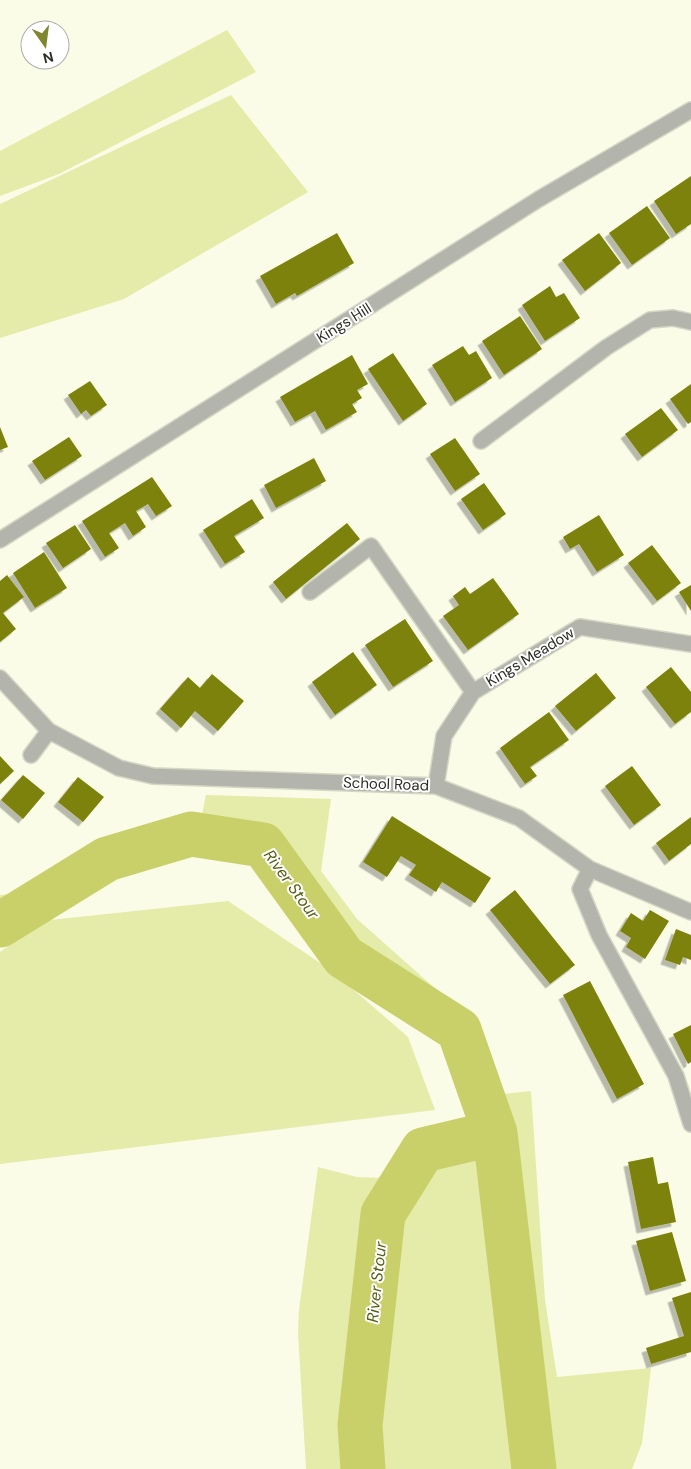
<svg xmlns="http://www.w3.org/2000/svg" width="691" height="1469" font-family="'DM Sans',sans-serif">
  <defs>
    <filter id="shadow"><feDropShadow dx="-4.5" dy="4.5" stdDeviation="0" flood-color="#0004"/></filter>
  </defs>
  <rect width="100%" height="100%" fill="#fafce8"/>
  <!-- green -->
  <path fill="#e5eba8" d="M227,30L256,72L59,174L0,196V151Z
    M231,95L308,192L124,299L0,338V204Z
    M206,795L331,799L321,871L357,919L465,1015L503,1094L531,1091L545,1300L557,1377L651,1368L642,1443L632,1469H548L510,1173L507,1113L503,1094L472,1090L462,1058L435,1022L337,963L260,866L219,849L177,850L114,869L19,931L0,939V895L11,894L87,851L201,819Z
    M228,901L332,971L408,1037L435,1110L0,1164V952L41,921Z
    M475,1142L523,1469H368V1418L393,1228C401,1206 409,1178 430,1165C444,1156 460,1150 475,1142Z
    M318,1167L357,1177L384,1178L375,1207L367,1248L358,1321L351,1418L353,1469H306L298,1332L299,1310Z"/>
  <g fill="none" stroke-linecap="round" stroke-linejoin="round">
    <!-- river -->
    <path stroke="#c9d06a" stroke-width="45" d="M0,925L107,859L191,834L263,845L344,957L459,1030L495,1133L423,1150L383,1214L360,1425L363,1469
      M495,1133L534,1469"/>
  </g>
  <!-- building -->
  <path fill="#7d820a" filter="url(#shadow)" d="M691,176V224L676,234L654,201Z
    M647,206L670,238L632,265L609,233Z
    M337,233L354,263L297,296L295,293L276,304L260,276Z
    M599,233L621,263L585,291L562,260Z
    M550,286L556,297L564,293L580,318L545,341L522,305Z
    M520,316L542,349L504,375L482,341Z
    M463,346L469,355L476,351L492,378L455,402L432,365Z
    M393,353L427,404L403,421L368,369Z
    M352,355L368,384L357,390L362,398L352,404L357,412L326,430L315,411L295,422L280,397Z
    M90,381L107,405L91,416L86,410L81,414L68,395Z
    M691,384V422L688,424L670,399Z
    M661,408L678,430L642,457L625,434Z
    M0,427L8,447L0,450Z
    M69,437L82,456L45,480L32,461Z
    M455,438L480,474L455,491L430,454Z
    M314,458L326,481L276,508L264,485Z
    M152,477L172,506L156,516L148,504L136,511L146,527L133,536L125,523L109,533L119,548L105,557L82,521Z
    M484,483L506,514L483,530L461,499Z
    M252,499L264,518L234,536L245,552L225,564L203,530Z
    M599,515L624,555L597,572L579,544L570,549L563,537Z
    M347,523L360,539L286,599L273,582Z
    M75,525L91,549L63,568L46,543Z
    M652,545L681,583L657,601L628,563Z
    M44,552L67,588L35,608L13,573Z
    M7,575L24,597L3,613L16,629L0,642V581Z
    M493,578L519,614L468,650L443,616L459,605L453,596L465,587L470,594Z
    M691,585V611L679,592Z
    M405,619L433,661L393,687L365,645Z
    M353,652L377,685L335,715L312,682Z
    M671,667L691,692V712L675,724L646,687Z
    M596,673L616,698L576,731L555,706Z
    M212,674L244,701L218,731L195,711L181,728L160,709L188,677L200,688Z
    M549,712L569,740L530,767L537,776L525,784L500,748Z
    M0,756L14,771L0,784Z
    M632,766L661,805L634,825L605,786Z
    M23,775L45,793L23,819L1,800Z
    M78,777L104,797L83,822L58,802Z
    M392,816L491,878L475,903L442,882L436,892L409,875L416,865L401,856L387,877L363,862Z
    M691,817V844L669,861L656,843Z
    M515,890L575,965L550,984L490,910Z
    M650,910L669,921L645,959L626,947L631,938L620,931L631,913L643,921Z
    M676,929L691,935V960L683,957L680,965L665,960Z
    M590,981L644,1084L617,1099L563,995Z
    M691,1025V1062L688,1064L673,1034Z
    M653,1157L658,1184L668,1182L676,1222L641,1229L628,1162Z
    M672,1232L686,1281L650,1291L636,1241Z
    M691,1292V1352L651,1364L646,1348L684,1336L672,1298Z"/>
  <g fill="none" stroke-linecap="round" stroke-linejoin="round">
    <!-- minor casing -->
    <g stroke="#d5d7c5" stroke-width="18">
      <path id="minor" d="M481,441L607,347L650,320L673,318L691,322
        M0,540L539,199L691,110
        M310,592L371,546L473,692
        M0,678L49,731L119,768L153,776L436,786L519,818L590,869L691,912
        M31,755L49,731
        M436,786L444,736L473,692L580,627L691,644
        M590,869L580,889L599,935L676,1076L691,1124"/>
    </g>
    <!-- minor -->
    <use href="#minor" stroke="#b3b4ac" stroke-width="15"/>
  </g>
  <g text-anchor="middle" stroke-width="4" stroke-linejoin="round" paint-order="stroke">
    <!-- street labels -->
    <g font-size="15" fill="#2c2d25" stroke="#fff">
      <text transform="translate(344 323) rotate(-32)" y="5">Kings Hill</text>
      <text transform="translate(530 657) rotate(-31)" y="5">Kings Meadow</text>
      <text transform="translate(386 784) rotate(2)" y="5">School Road</text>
    </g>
    <!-- water labels -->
    <g font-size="16" font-style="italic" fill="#585c10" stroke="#fff">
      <text transform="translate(292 884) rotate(54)" y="6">River Stour</text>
      <text transform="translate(376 1282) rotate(-84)" y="6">River Stour</text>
    </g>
  </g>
  <!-- north arrow -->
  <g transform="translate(45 45) rotate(166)"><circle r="24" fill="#ffffff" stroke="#ababa8"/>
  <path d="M0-4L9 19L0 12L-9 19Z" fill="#808530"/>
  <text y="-8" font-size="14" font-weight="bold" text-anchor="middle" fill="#2c2d25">N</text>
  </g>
</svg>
